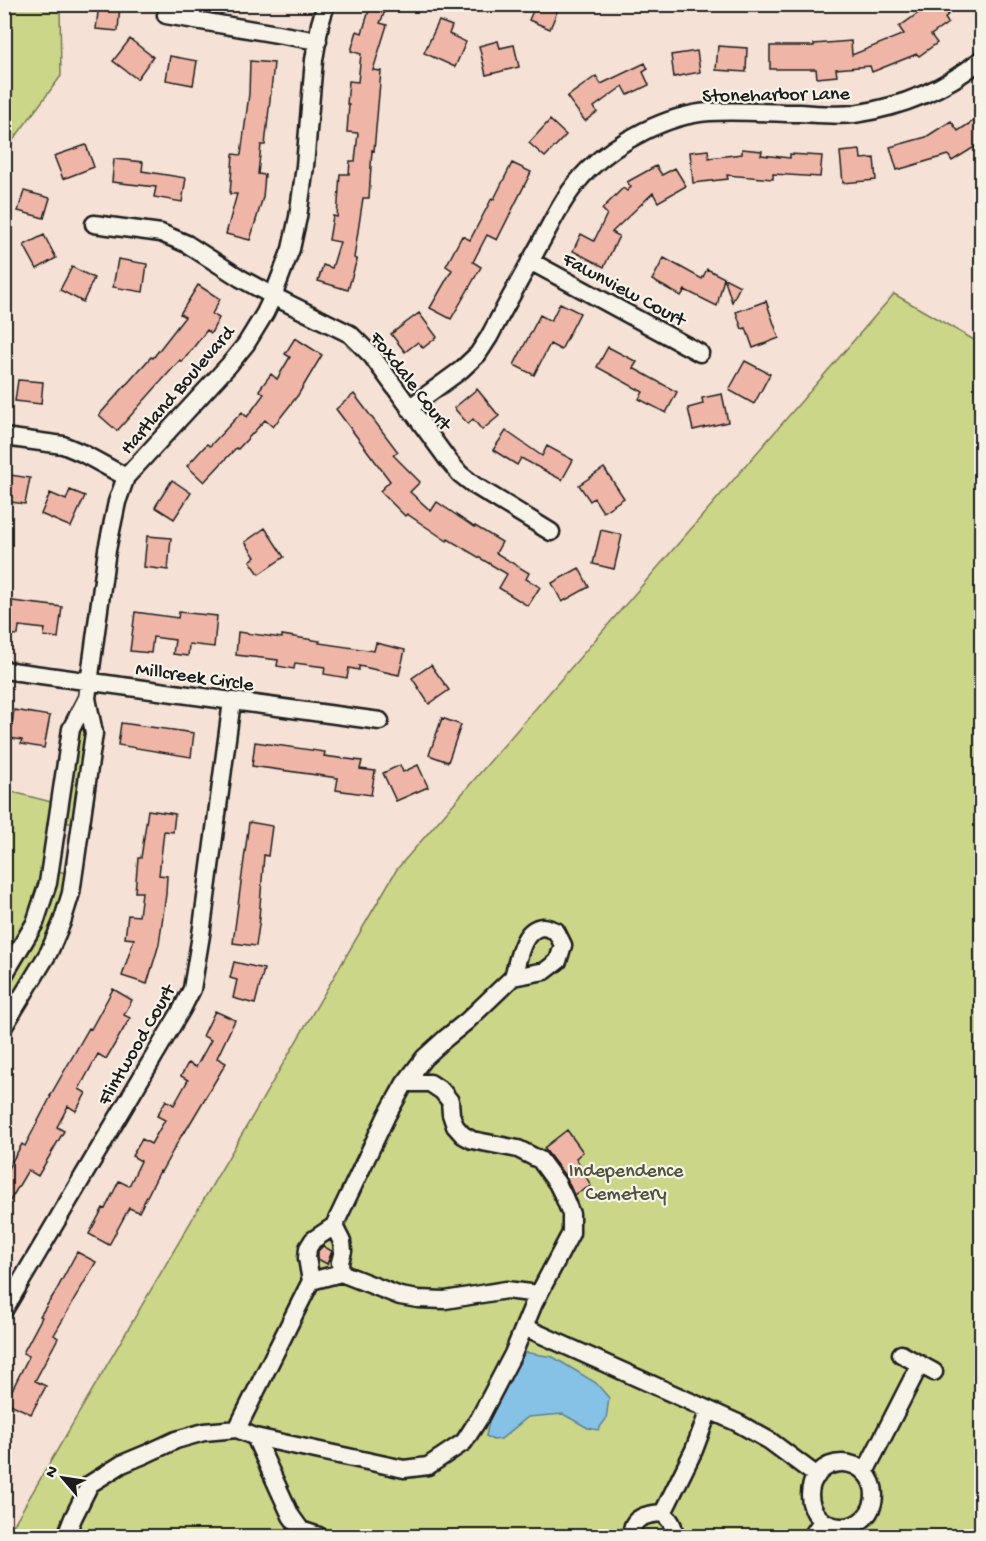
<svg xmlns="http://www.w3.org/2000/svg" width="986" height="1541" font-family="'Gochi Hand',sans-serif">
  <rect width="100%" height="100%" fill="#f5e1d5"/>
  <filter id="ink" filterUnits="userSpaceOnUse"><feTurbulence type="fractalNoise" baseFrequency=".0167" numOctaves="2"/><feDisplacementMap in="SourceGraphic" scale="12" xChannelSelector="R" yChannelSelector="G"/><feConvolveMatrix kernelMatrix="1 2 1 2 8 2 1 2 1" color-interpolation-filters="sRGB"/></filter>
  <g filter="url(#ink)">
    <!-- green -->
    <path fill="#cbd689" stroke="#747952" stroke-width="1.5" d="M5,4L60,5L61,76L5,151Z
      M894,294L981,344V1536H7L397,869Z
      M80,728C84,728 86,731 87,735L74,822L69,823L65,822L76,732Z
      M5,790L59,804L48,884L5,975Z
      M59,871L65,873L66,877L53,922L40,951L5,1011V989L20,963L57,872Z"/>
    <!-- water -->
    <path fill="#86c2e6" stroke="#5c8095" stroke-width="1.5" d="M523,1352L553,1357L596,1383L609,1398L606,1419L598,1430L588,1428L563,1414L528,1417L501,1439L493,1440L486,1436L489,1421Z"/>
    <!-- building -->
    <path fill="#efb6a8" stroke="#1c1c1c" stroke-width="1.5" d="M99,4H120L118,31L96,29Z
      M371,4H388L380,23L387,25L373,70L381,71L374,151L372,150L369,198H363L354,258L357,259L348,290L318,281L323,265L332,268L340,242L329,240L333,216L337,217L340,174H349L350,161H355L358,133L347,132L349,104H347L349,81L358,82L361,54L351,51L357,31L362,33Z
      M536,4H560L550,29L529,20Z
      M931,4H956L945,18L948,23L931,35L937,43L919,56L917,54L872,72L870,66L836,69L837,76L817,78L816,69H770V46H814V44L851,41L852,55L904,34L899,27Z
      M439,21L452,26L449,34L466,42L455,67L424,53Z
      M130,39L153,57L137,79L113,61Z
      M498,41L500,48L514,45L519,67L486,75L479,46Z
      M718,46L747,48L746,72L716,70Z
      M697,51L700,72L674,77L671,55Z
      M170,56L197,61L193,85L166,80Z
      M250,61L274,63L265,145H261L258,174L265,175L263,197L250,240L226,234L237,194H230L233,154L241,155L249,94Z
      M645,63L648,69L643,72L649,85L628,95L623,86L594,107L597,112L585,121L567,97L596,76L601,84Z
      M981,116V143L952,161L948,155L897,170L890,147L926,137L951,121L958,131Z
      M550,120L566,135L545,157L529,143Z
      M86,145L94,167L63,179L54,156Z
      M742,149L762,151L761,155L790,158V154L822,156L820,177L773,174V179L727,175L728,179L693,183L690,152L708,150L709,158L742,154Z
      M860,150L861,159L874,158L876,180L843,183L840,152Z
      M114,159L143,162L142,171L186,178L182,202L154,197L156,187L112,182Z
      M512,163L531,172L497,240L487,235L473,262L481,267L451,319L430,308L452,270L446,266L462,236L470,240L492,198L494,199Z
      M656,166L662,175L675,168L686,186L658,202L653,193L612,232L619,236L604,267L573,251L581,234L594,241L607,214L602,209L623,188L627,191L631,187L627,182Z
      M24,191L50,198L44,218L18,211Z
      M44,235L56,258L37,269L24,245Z
      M664,258L702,279L707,269L740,286L732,302L724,278L717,306L685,290L681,296L652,280Z
      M118,259L147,264L143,292L113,287Z
      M72,267L94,278L83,302L60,290Z
      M198,285L220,299L212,314L219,318L211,333L207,330L182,362L180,360L117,431L99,415L151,357L153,358L185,317L180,314Z
      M766,301L779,338L753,348L746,328L742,329L736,312Z
      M560,303L580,313L561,350L550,344L534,375L514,365L540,315L551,321Z
      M419,313L437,337L423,348L418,342L405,352L391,334Z
      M295,338L322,355L298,395L273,427L265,420L238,449L236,448L204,482L187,466L207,444L210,446L242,412L247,417L264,394L259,390L271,374L277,379L290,357L285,354Z
      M608,347L637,362L633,368L677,392L666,413L639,399L643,392L597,367Z
      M745,361L770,374L754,404L729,390Z
      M18,380L43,382L41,404L15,401Z
      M477,389L499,416L482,430L473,419L468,424L454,408Z
      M354,394L398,452L393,455L420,482L410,492L431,511L437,502L474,527L475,526L502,542L496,553L529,573L526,579L540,587L528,606L499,588L507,574L448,539L447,541L407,514L405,516L380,491L390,481L336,409Z
      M722,394L728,422L693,430L688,408L703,404L702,398Z
      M506,431L542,456L547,446L573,460L562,480L521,458L517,465L493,450Z
      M604,468L624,498L603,512L594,498L590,501L579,485Z
      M4,474L30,478L25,504L4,501Z
      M172,480L191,493L174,519L155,507Z
      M70,490L85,496L71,527L41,514L50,493L66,500Z
      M265,528L284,557L259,574L250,561L255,557L245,542Z
      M601,530L622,535L614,569L593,564Z
      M147,536L171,538L168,570L144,567Z
      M579,568L589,587L562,602L552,583Z
      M4,600L62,607L58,638L44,636L45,629L19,626L18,635L4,634Z
      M135,612L178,618L179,612L217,616L214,647L189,644L188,656L173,654L175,640L153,637L151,653L130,651Z
      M238,632L282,638V635L320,641L319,643L374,651L376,643L405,650L399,675L359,666V670L349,668L347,678L324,674L325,667L295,663L294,669L277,666L278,660L236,655Z
      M431,665L449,690L429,704L412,678Z
      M14,710L50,716L44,748L21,744L22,740L10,738Z
      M442,718L461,725L448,762L429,755Z
      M121,723L194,733L191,757L118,745Z
      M255,742L325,752L324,756L362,761L360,769L375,771L371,795L336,790L338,778L252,766Z
      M400,765L403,772L418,765L428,787L396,801L383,773Z
      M148,810L175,814L173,832L164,831L159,875L167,876L166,894L159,944L147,984L122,976L134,939L125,938L128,915L139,916L142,892H135L138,858H141Z
      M249,822L272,826L268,856L264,855L259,918H260L256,946L233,943Z
      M234,962L264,969L255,1004L233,998L237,980L230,978Z
      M113,989L132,1000L124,1015L130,1018L106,1059L98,1054L79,1089L86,1093L76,1111L68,1106L57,1127L64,1131L38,1176L28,1170L4,1211V1175L22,1144L25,1146L51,1096H50L89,1028L91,1029Z
      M215,1011L235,1020L217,1058L226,1063L185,1132L184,1131L161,1172L160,1171L139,1212L129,1208L109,1245L89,1234L103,1208L105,1209L119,1181L129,1186L141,1161L132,1156L142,1139L151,1144L165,1120L157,1116L166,1100L174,1105L188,1080L181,1076L188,1063L196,1067L211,1040L203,1036Z
      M567,1130L583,1152L576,1158L591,1186L574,1195L566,1177L544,1148Z
      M323,1246L332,1251L327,1264L318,1259V1251Z
      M77,1252L96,1262L54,1335L58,1338L35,1381L46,1386L31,1414L6,1402L29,1356L23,1353L42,1317L40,1316L56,1291Z"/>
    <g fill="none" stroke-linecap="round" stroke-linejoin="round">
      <!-- minor casing -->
      <g stroke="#1c1c1c" stroke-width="21">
        <path id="minor" d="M166,15L318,41
          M94,224L161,233L187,244L240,278L273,296L350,334L372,356L448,460L460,474L474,485L551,532
          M530,261L700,353
          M409,408L461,370L478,354L489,337C506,305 524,273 541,242C555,216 567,191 588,170C618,141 667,115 709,112C738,110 770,113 800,113C817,114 836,116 854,114C902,107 944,90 982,59
          M4,437L63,445L82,453L126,477
          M4,670L380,721
          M4,975L35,923L48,883L71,729L87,698L107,550L117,502L126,477L229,365L246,344L265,313L273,296L291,249L298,217L305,166L314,60L320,24L326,4
          M4,1026L49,952L62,922L71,893L94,733L87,698
          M405,1083L424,1058L446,1038L467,1021L513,977L545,971L558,961L563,945L556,931C552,930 547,927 543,927C522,928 518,961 513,977
          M341,1273L400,1296L418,1299L445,1300L506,1290L539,1294
          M311,1281L341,1273L340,1262L343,1251L342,1242L334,1226
          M4,1310L182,1009L192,989L201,935L232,701
          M524,1327L738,1423L770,1441L817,1476
          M901,1354L934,1372
          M255,1437L291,1516L301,1530L319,1536
          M810 1495a32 32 0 1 1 64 0a32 32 0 1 1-64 0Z
          M865,1472L920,1364
          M663,1513L694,1450L709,1410
          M663,1513C669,1519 676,1526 673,1536
          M66,1536L73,1518L90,1484L122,1464L146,1454L176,1440L204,1432L237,1429L255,1437L404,1469L428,1466L464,1442L480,1417L513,1354L534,1303L571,1233V1214L564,1197L557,1183L540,1160L518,1149L472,1140L463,1135L455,1126L451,1114L450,1101L442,1091L430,1083H405L387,1115L334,1226L313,1240L308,1248L307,1258L311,1281L237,1429
          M632,1536C630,1517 647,1514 663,1513
          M812,1536L822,1521"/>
      </g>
      <!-- minor -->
      <use href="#minor" stroke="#f7f3e8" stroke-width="16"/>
    </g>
  </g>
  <g text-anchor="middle" stroke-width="4.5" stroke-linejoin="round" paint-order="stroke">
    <!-- street labels -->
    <g font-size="20" fill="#1c1c1c" stroke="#f7f3e8">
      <text transform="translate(776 93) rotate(-1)" y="7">Stoneharbor Lane</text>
      <text transform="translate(625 288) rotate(28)" y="7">Fawnview Court</text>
      <text transform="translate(412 380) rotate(52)" y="7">Foxdale Court</text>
      <text transform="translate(176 389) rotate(-49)" y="7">Hartland Boulevard</text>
      <text transform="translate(195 675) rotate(8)" y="7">Millcreek Circle</text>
      <text transform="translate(135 1044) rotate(-60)" y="7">Flintwood Court</text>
    </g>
    <!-- park labels -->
    <g font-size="20" fill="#51543d" stroke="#f7f3e8">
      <text x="626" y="1176">Independence<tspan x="626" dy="23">Cemetery</tspan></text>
    </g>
  </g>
  <!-- margin -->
  <rect width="986" height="1541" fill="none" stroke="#f7f3e8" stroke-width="24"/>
  <rect x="12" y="12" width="962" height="1517" fill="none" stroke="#1c1c1c" stroke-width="2" filter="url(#ink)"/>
  <!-- north arrow -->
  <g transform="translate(63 1478) rotate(299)" stroke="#f7f3e8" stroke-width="4.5" paint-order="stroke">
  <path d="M0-4.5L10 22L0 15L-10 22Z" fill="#1c1c1c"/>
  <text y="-9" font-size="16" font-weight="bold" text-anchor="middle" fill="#1c1c1c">N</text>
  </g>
</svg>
